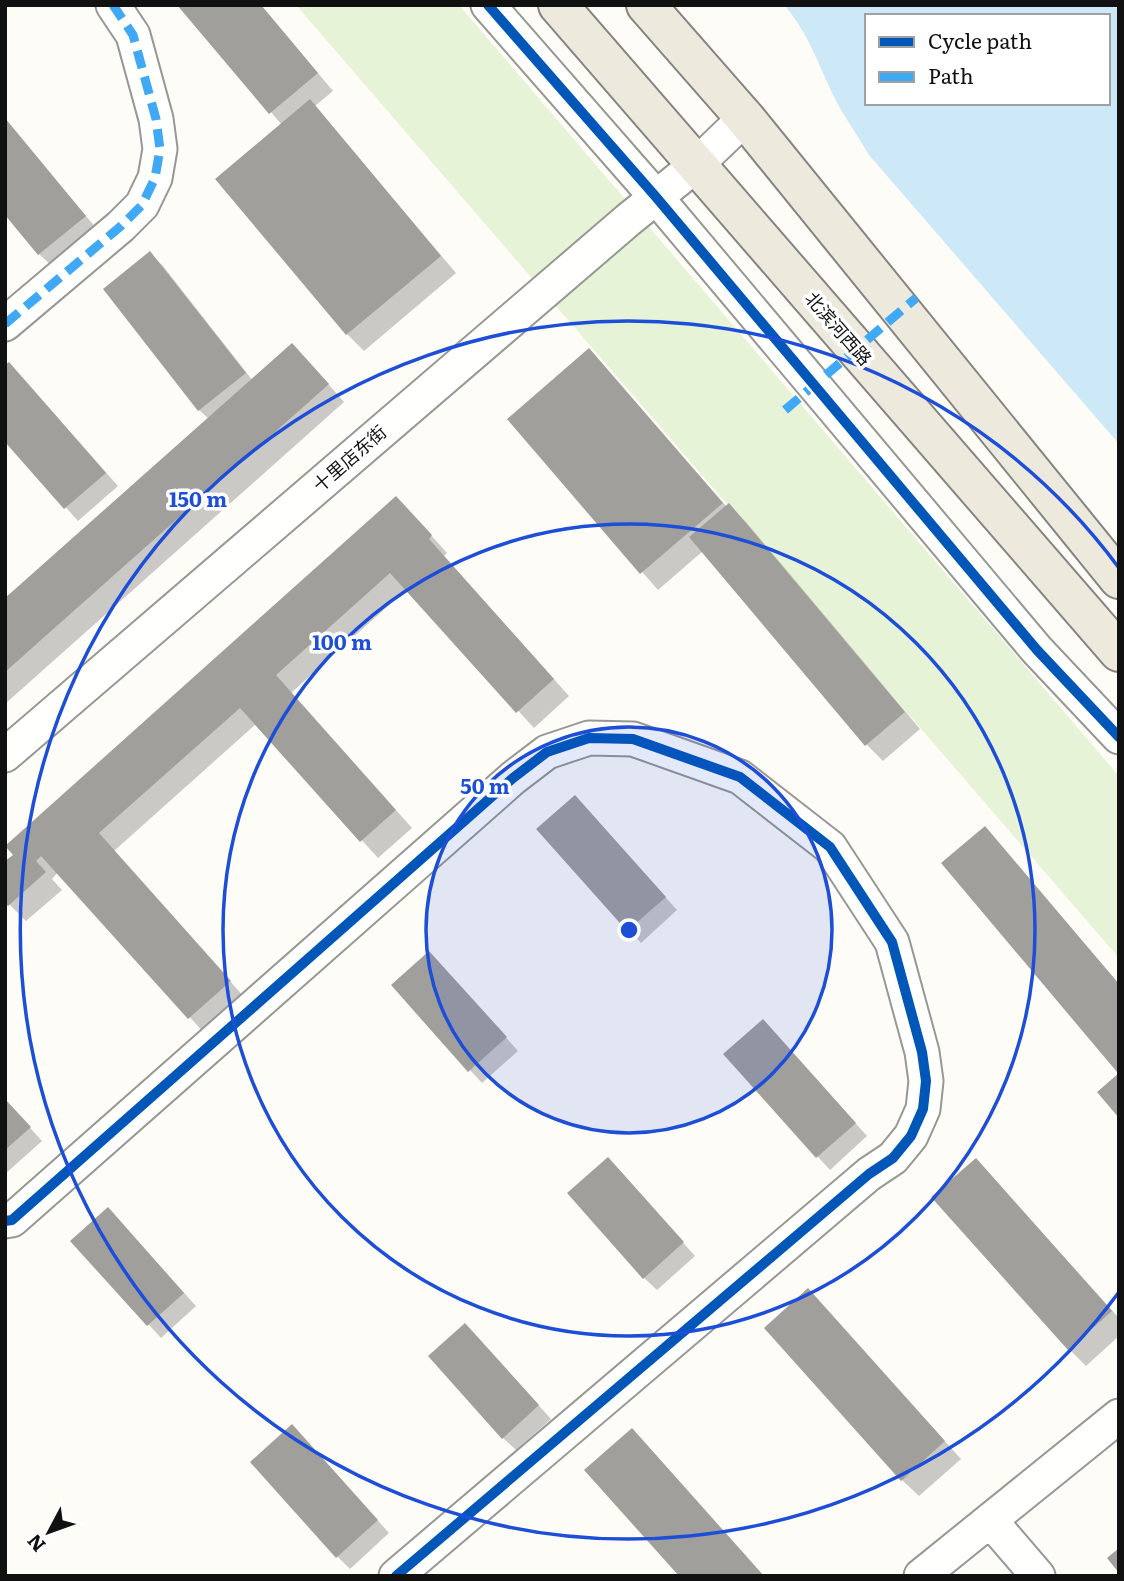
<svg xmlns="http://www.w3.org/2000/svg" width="1124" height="1581" font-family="Literata,'Noto Sans SC',serif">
  <rect width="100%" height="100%" fill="#fdfcf7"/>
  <!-- green -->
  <path fill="#e7f3d7" d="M296,5H459L1119,776V958Z"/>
  <!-- water -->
  <path fill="#cde8f7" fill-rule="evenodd" d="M784,5H1119V444L869,155C860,139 849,124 840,108C821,74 811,35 784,5ZM867,16H1108V103H867Z"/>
  <!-- shadow -->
  <path fill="#0003" d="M180,5H261L333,91L315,106L456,273L364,351L347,334L218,179L282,125Z
    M6,122L97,229L52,266L39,254Z
    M150,254L163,266L253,381L309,362L344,402L5,704V601L209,419L199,410Z
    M589,350L727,507L729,505L746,522L920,729L883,761L866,744L703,551L658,590L509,419Z
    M22,377L118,486L78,521L5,439Z
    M413,515L447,553L444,556L569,696L534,728L407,589L291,693L412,828L378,858L256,724L114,851L246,999L206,1035L58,872L52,879L62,890L26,921L5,900V864Z
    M587,810L677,910L641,943L538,829Z
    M985,829L1119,984V1071L944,864Z
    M442,966L518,1051L482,1083L470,1070Z
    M775,1034L867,1136L830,1170L725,1055Z
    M5,1100L42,1141L5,1174Z
    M620,1172L695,1256L657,1290L644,1278Z
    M992,1177L1119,1318V1336L1086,1366L1069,1349Z
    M120,1222L196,1306L161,1338L73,1241Z
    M825,1308L961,1459L919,1496L902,1480Z
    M478,1338L551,1419L516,1450L503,1438Z
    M305,1439L389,1533L350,1569L337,1556Z"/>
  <!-- building -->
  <path fill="#a19f9c" d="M177,5H261L318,73L269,114Z
    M310,99L441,256L346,335L215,179Z
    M5,118L86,216L38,255L5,215Z
    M150,251L246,373L198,411L103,289Z
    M292,343L329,384L5,672V598Z
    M589,348L723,503L640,574L507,419Z
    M9,362L106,473L64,509L5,442V365Z
    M396,496L432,535L429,539L554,679L516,713L390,573L276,675L396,810L360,842L240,708L99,833L231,981L188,1019L41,856L36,861L46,872L8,906L5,903V861L13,855L5,846Z
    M729,503L905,712L865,746L689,537Z
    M575,795L666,897L627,931L536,829Z
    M985,826L1119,984L1117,1072L941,863Z
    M429,951L507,1037L468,1072L391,985Z
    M763,1019L856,1123L816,1158L723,1054Z
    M1119,1073V1118L1097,1092Z
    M5,1099L31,1127L5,1150Z
    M608,1157L684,1242L643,1279L567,1193Z
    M976,1158L1112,1311L1068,1350L931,1197Z
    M108,1207L184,1293L147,1326L70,1241Z
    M808,1288L945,1441L901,1481L764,1328Z
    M465,1323L539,1405L502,1439L428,1356Z
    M292,1424L378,1520L336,1558L250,1462Z
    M632,1428L764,1576H679L584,1470Z
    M1119,1548V1573L1107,1558Z"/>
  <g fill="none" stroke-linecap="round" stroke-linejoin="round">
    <!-- minor casing -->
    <g stroke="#979795" stroke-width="37">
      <path id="minor" d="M488,5L656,197L1037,650L1119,737
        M5,324L121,226L142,205L155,178L160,149L156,119L133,35L113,5
        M5,755L628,220L696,165L745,118
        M5,1221L12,1220L513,778L547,752L589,738L633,739L740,777L830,847L892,942L922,1052L926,1081L923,1109L911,1136L893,1158L869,1174L396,1576
        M990,1520L1038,1576
        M921,1576L1119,1416"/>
    </g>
    <!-- major casing -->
    <g stroke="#858482" stroke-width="42">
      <path id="major" d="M558,5L1119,652
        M646,5L745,118L1119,579"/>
    </g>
    <!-- minor -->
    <use href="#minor" stroke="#fffffe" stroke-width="33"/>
    <!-- major -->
    <use href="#major" stroke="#ede9dc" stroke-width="38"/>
    <!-- quiet -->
    <path stroke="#3fa9f5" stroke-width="9" stroke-dasharray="18 9" stroke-linecap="butt" d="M5,324L121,226L142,205L155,178L160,149L156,119L133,35L113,5
      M785,410L916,298"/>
    <!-- cycleway casing -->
    <g stroke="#fff" stroke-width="15">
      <path id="cycleway" d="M488,5L656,197L1037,650L1119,737
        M5,1221L12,1220L513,778L547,752L589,738L633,739L740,777L830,847L892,942L922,1052L926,1081L923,1109L911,1136L893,1158L869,1174L396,1576"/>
    </g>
    <!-- cycleway -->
    <use href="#cycleway" stroke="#0057b8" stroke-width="10"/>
  </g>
  <!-- distance rings -->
  <circle cx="629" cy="930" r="203" fill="#1d4ed8" fill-opacity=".12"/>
  <g fill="none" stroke="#1d4ed8" stroke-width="3.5">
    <circle cx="629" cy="930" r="203"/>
    <circle cx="629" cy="930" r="406"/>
    <path d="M1119 1292A609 609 0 1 1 1119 568"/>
  </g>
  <g text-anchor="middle" stroke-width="7" stroke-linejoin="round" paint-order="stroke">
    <!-- street labels -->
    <g font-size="18" fill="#111" stroke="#fff">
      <text transform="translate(838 329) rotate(49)" y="6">北滨河西路</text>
      <text transform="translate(350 459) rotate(-41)" y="6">十里店东街</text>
    </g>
  </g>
  <circle cx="629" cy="930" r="10" fill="#1d4ed8" stroke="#fff" stroke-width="3.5"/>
  <g font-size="21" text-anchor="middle" font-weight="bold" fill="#1d4ed8" stroke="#fff" stroke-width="7" stroke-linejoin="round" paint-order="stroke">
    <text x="198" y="507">150 m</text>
    <text x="342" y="650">100 m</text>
    <text x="485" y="794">50 m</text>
  </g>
  <!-- border -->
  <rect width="1124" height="1581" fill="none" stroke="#111111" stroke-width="14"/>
  <!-- legend -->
  <rect x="865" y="14" width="245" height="91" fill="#ffffff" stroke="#a0a0a0" stroke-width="2"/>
  <rect x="879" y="37" width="35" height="10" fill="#0057b8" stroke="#a0a0a0" stroke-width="2"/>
  <text x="928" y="49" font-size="21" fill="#111111">Cycle path</text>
  <rect x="879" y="72" width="35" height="10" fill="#3fa9f5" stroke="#a0a0a0" stroke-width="2"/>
  <text x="928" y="84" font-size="21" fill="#111111">Path</text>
  <!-- north arrow -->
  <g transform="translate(49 1532) rotate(229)" stroke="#ffffff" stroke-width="5" paint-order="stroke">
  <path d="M0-5L12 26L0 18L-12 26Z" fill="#111111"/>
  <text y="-10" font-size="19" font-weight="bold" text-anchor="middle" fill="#111111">N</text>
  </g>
</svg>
